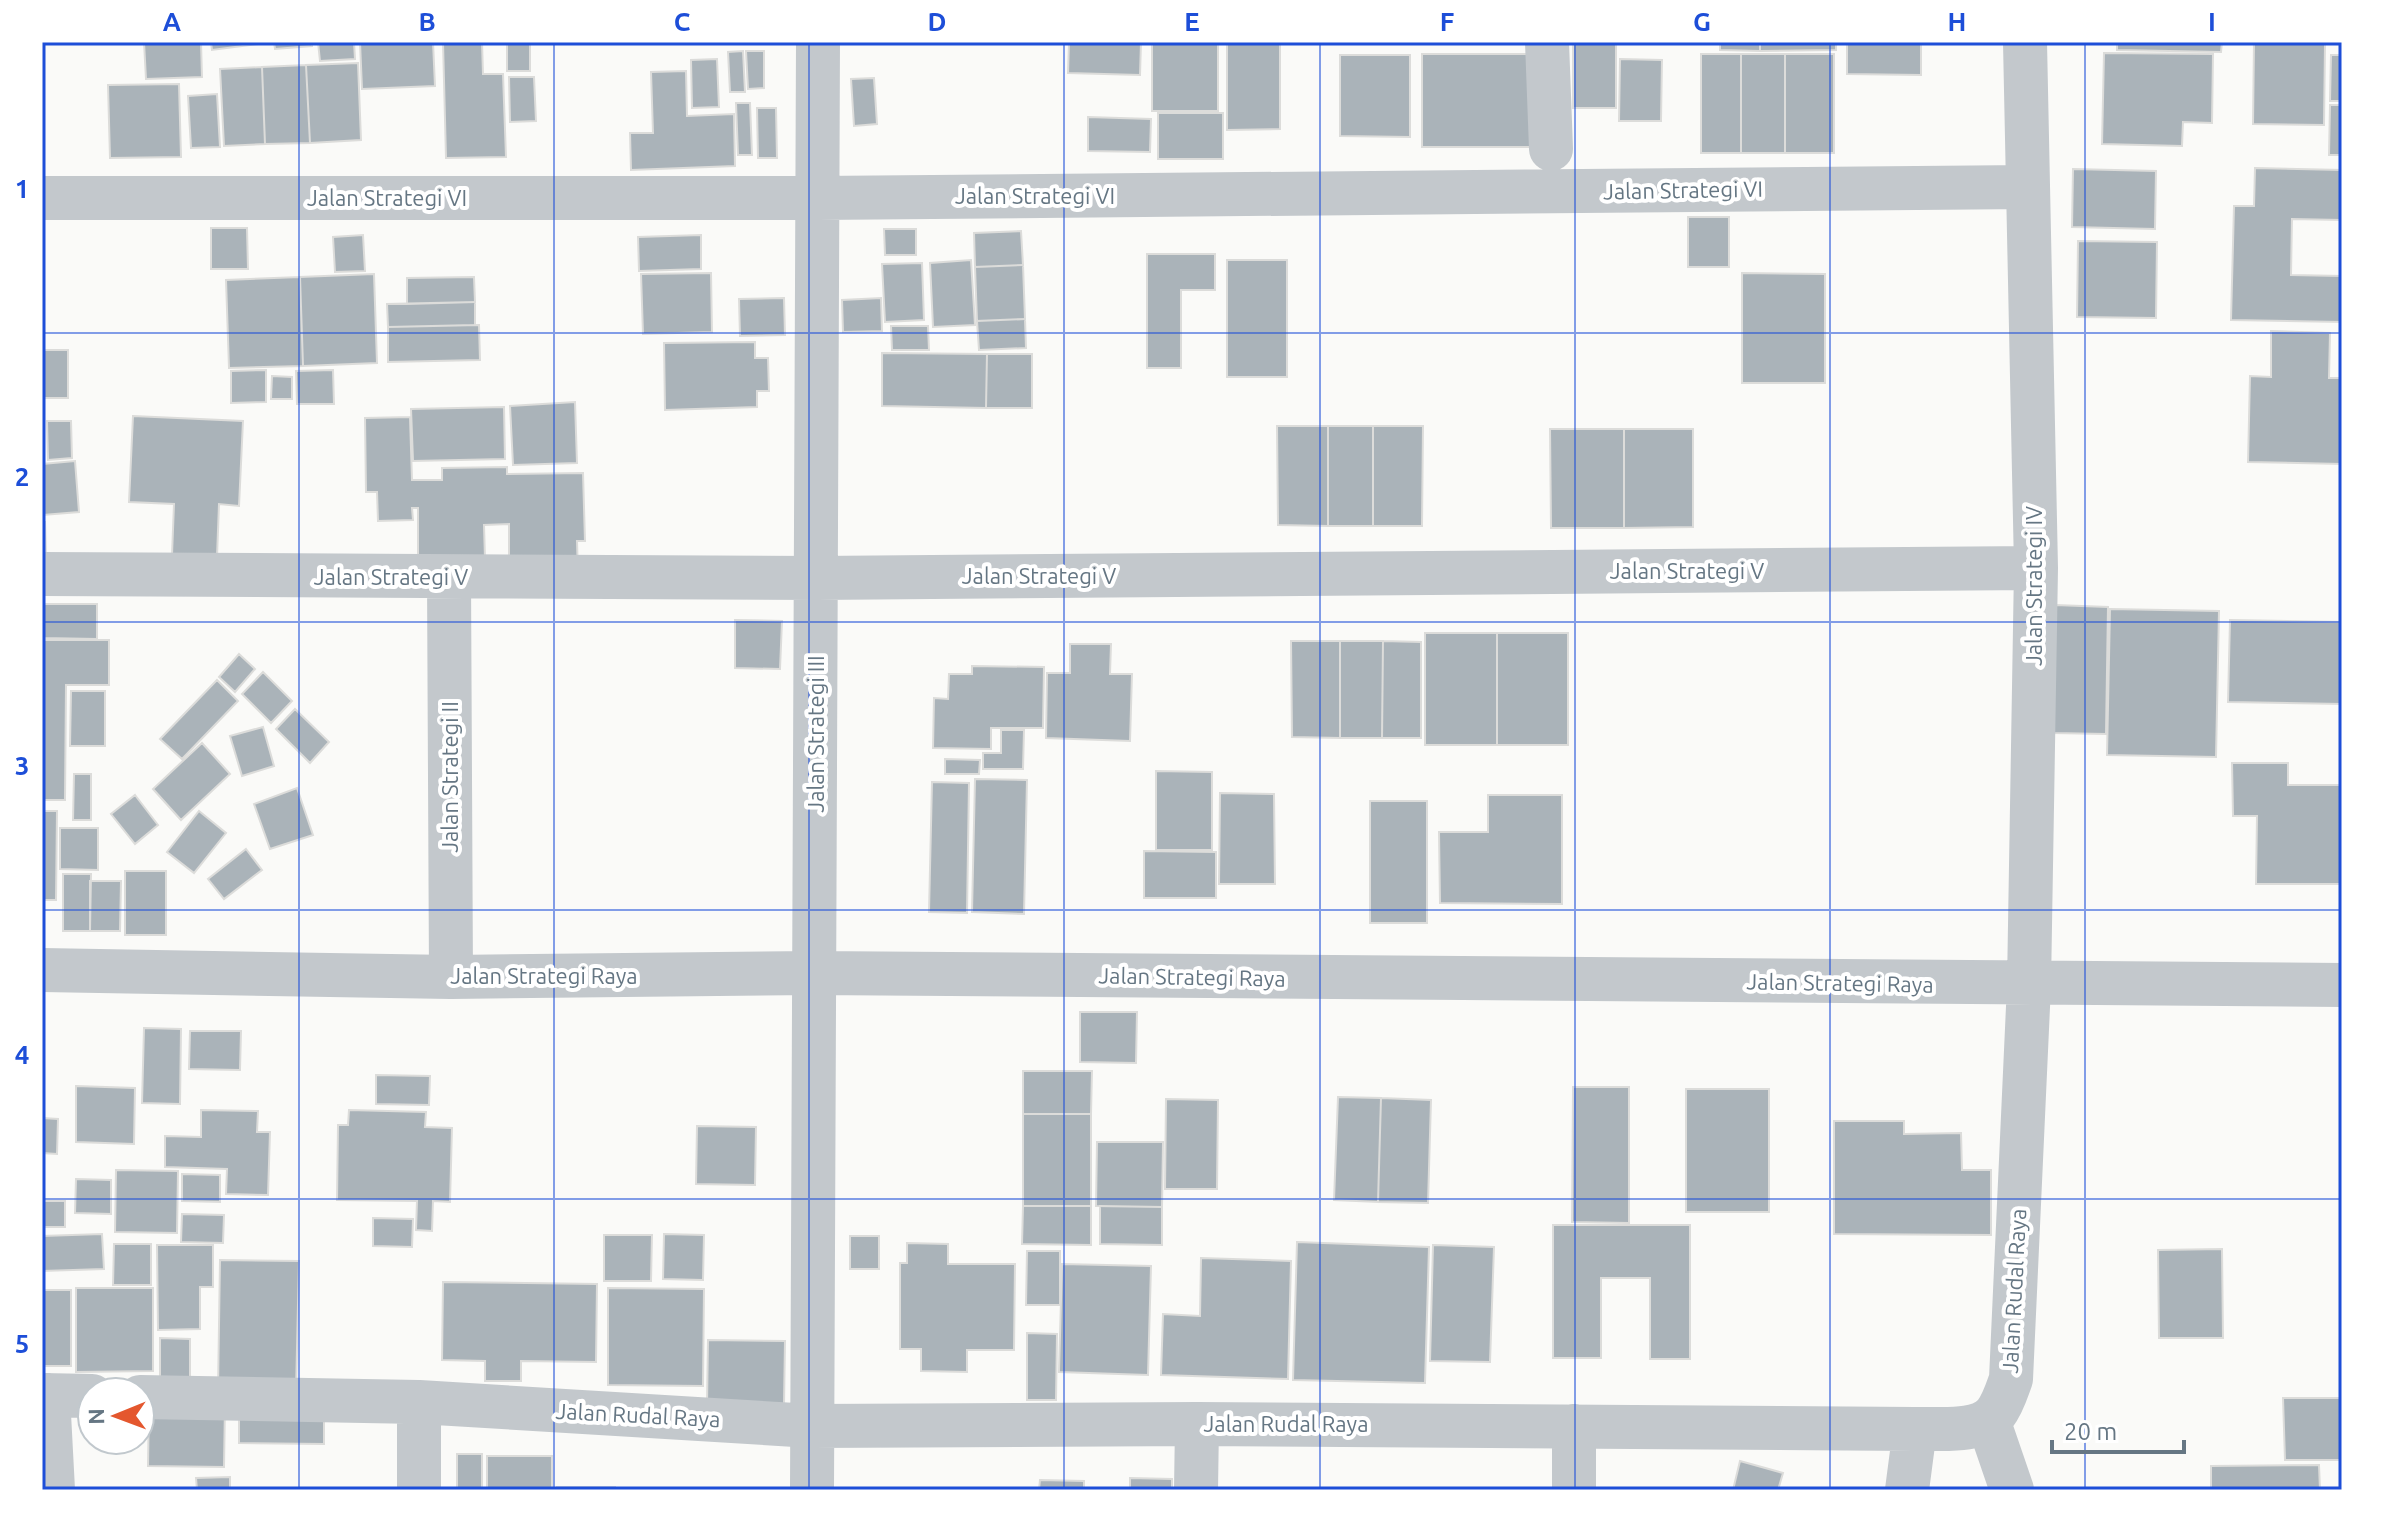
<svg xmlns="http://www.w3.org/2000/svg" width="2384" height="1532" font-family="Ubuntu,sans-serif">
  <rect width="100%" height="100%" fill="#fafaf8"/>
  <!-- building -->
  <path fill="#aab3b9" stroke="#dcdcda" stroke-width="2" d="M144,42H201L202,77L146,79Z
    M211,42H266V43L212,50Z
    M274,42H312V46L275,49Z
    M318,42H354L355,59L320,61Z
    M360,42H433L435,86L362,89Z
    M443,42H482L483,74H503L506,157L446,158Z
    M507,42H530V71H507Z
    M1069,42H1141L1140,75L1068,73Z
    M1152,42H1218V111H1152Z
    M1227,42H1280V129L1227,130Z
    M1573,42H1616V108H1573Z
    M1720,42H1760V51L1720,50Z
    M1760,42H1836V50L1760,51Z
    M1847,42H1921V75L1847,74Z
    M2117,42H2222L2221,52L2117,50Z
    M2254,42L2325,44L2324,125L2253,124Z
    M743,51L745,92H730L728,52Z
    M746,51H764V88L748,89Z
    M2104,53L2213,54L2212,123L2183,122L2182,146L2102,144Z
    M1422,54H1535V147H1422Z
    M1701,54H1741V153H1701Z
    M1741,54H1785V153H1741Z
    M1785,54H1834V153H1785Z
    M1340,55H1410V137L1340,136Z
    M2331,55H2342V101H2330Z
    M717,59L719,107L692,108L691,60Z
    M1620,59L1662,60L1661,121H1619Z
    M358,63L361,140L310,143L306,65Z
    M306,65L310,143L265,144L262,67Z
    M262,67L265,144L224,146L220,69Z
    M686,71L687,116L734,114L735,166L631,170L630,133H653L651,72Z
    M509,77H534L536,121L510,122Z
    M874,78L877,124L854,126L851,79Z
    M179,84L181,157L110,158L108,85Z
    M217,94L220,147L191,148L188,96Z
    M736,103H750L752,155H738Z
    M2330,105H2342V155H2329Z
    M757,108H776L777,158H758Z
    M1158,113H1223V159H1158Z
    M1088,117L1151,119L1150,152L1088,151Z
    M2255,168L2342,170V220L2292,219L2291,275L2342,276V322L2231,320L2234,206H2254Z
    M2073,169L2156,171L2155,229L2072,227Z
    M1688,217H1729V267H1688Z
    M211,228H247L248,269H211Z
    M884,229H916V255H885Z
    M1021,231L1023,265L975,267L974,233Z
    M363,235L365,271L335,272L333,237Z
    M701,235V269L639,271L638,237Z
    M2078,241L2157,242L2156,318L2077,317Z
    M1147,254H1215V290H1181V368H1147Z
    M971,260L975,325L933,327L930,263Z
    M1227,260H1287V377H1227Z
    M922,263L924,320L885,322L882,264Z
    M1023,265L1025,319L977,321L975,267Z
    M711,273L712,332L643,334L641,274Z
    M1742,273L1825,274V383H1742Z
    M374,274L377,363L303,366L300,277Z
    M300,277L303,366L229,368L226,280Z
    M474,277L475,302L407,304V278Z
    M784,298L785,335L740,336L739,299Z
    M881,298L882,331L843,332L842,300Z
    M475,302V325L388,327L387,304Z
    M1025,319L1026,348L979,350L977,321Z
    M479,325L480,360L388,362V327Z
    M891,326H928L929,350H892Z
    M2271,331L2330,333L2329,378H2342V464L2248,462L2250,376L2271,377Z
    M755,342V358H768L769,391H757V407L665,410L664,343Z
    M42,350H68V398H42Z
    M882,353L987,354L986,408L882,406Z
    M987,354H1032V408H986Z
    M266,370V402L231,403V371Z
    M333,370L334,404H297L296,371Z
    M272,376L292,377V399H271Z
    M575,402L577,463L513,465L510,406Z
    M504,407L505,459L413,461L411,409Z
    M133,416L243,421L239,506L219,504L217,557L172,555L174,504L129,502Z
    M410,417L412,480H442V468L507,467V474L583,473L585,541H577L578,574L509,575V524L484,525L485,559L418,560V508H412L413,520L378,521L377,492H366L365,418Z
    M47,421H71L72,458L48,460Z
    M1277,426H1328V526L1278,525Z
    M1328,426H1373V526H1328Z
    M1373,426H1423L1422,526H1373Z
    M1550,429H1624V528H1551Z
    M1624,429H1693V527L1624,528Z
    M75,461L79,512L43,515L42,464Z
    M42,522H45L46,555L42,556Z
    M42,604H97V639L42,638Z
    M2055,605L2108,607L2106,734L2053,733Z
    M2110,609L2219,611L2216,757L2107,755Z
    M735,620L782,621L780,669L735,668Z
    M2230,620L2342,622V704L2228,702Z
    M1425,633H1497V745H1425Z
    M1497,633H1568V745H1497Z
    M42,640H109V685H66L65,800H42Z
    M1291,641H1340V738L1292,737Z
    M1340,641H1383L1382,738H1340Z
    M1383,641L1421,642V738H1382Z
    M1070,644H1111L1110,674H1132L1130,741L1046,738L1047,673H1070Z
    M239,654L255,669L235,692L219,677Z
    M972,666L1044,667L1043,728H991V749L933,748L934,698L948,699L949,674H972Z
    M263,672L292,701L271,723L242,694Z
    M217,680L238,701L182,759L160,739Z
    M71,691H105V746H70Z
    M295,709L329,742L310,763L276,729Z
    M263,727L274,766L242,776L230,736Z
    M1001,730H1024L1023,769H983V753H1001Z
    M202,743L230,774L181,820L153,789Z
    M945,759L980,760L979,774H945Z
    M2232,763H2288V785H2342V884H2256L2257,816H2233Z
    M1156,771L1212,772V850H1156Z
    M74,774H91V820H73Z
    M975,779L1027,780L1024,914L972,912Z
    M932,782L969,783L967,913L929,912Z
    M297,788L313,835L270,849L254,804Z
    M1220,793L1274,794L1275,884H1219Z
    M135,795L158,825L135,844L111,814Z
    M1488,795H1562V904L1440,903L1439,832H1488Z
    M1370,801H1427V923H1370Z
    M42,811H57L56,900H42Z
    M199,811L226,833L194,873L167,852Z
    M60,828H98V870L60,869Z
    M246,849L262,870L224,899L208,879Z
    M1144,851L1216,852V898H1144Z
    M125,871H166V935H125Z
    M63,874H91L90,931H63Z
    M90,881H121L120,931H90Z
    M1080,1012H1137L1136,1063L1080,1062Z
    M144,1028L181,1029L180,1104L142,1103Z
    M190,1031H241L240,1070L189,1069Z
    M1023,1071H1092L1091,1114H1023Z
    M376,1075L430,1076L429,1105L376,1104Z
    M76,1086L135,1088L134,1144L76,1142Z
    M1573,1087H1629V1223L1572,1222Z
    M1686,1089H1769V1212H1686Z
    M1338,1097L1381,1098L1378,1202L1334,1200Z
    M1381,1098L1431,1100L1428,1203L1378,1202Z
    M1166,1099L1218,1100L1217,1189H1165Z
    M201,1110L258,1111L257,1132H270L268,1195L226,1194L227,1169L165,1167V1136L201,1137Z
    M349,1110L426,1112L425,1127L452,1128L450,1202L433,1201L432,1231L416,1230L417,1201L337,1200L338,1125H348Z
    M1023,1114H1091V1206H1023Z
    M42,1118L58,1119L57,1154L42,1153Z
    M1834,1121H1904V1134L1961,1133L1962,1170H1991V1235L1834,1234Z
    M697,1126L756,1127L755,1185L696,1184Z
    M1097,1142H1163L1162,1207L1096,1206Z
    M116,1170L178,1171L177,1233L115,1232Z
    M182,1174L220,1175V1202L182,1201Z
    M76,1179L111,1180V1214L75,1213Z
    M42,1201H65V1227H42Z
    M1023,1206H1091V1245L1022,1244Z
    M1100,1206L1162,1207V1245L1100,1244Z
    M182,1214L224,1215L223,1243L181,1242Z
    M373,1218L413,1219L412,1247L373,1246Z
    M1553,1225H1690V1359H1650V1278H1601V1358H1553Z
    M102,1234L104,1269L42,1271V1236Z
    M664,1234L704,1235L703,1280L663,1279Z
    M604,1235H652L651,1281H604Z
    M850,1236H879V1269H850Z
    M1297,1242L1429,1247L1425,1383L1293,1380Z
    M907,1243L948,1244V1264H1015L1014,1350H967V1372L921,1371V1349H900V1263H907Z
    M114,1244H151V1285H113Z
    M157,1245H213V1287H200V1329L158,1330Z
    M1433,1245L1494,1247L1490,1362L1430,1361Z
    M2222,1249L2223,1338H2159L2158,1250Z
    M1027,1251H1060V1305H1026Z
    M1201,1258L1291,1261L1288,1379L1161,1375L1163,1314L1200,1316Z
    M220,1260L299,1261L296,1392L218,1390Z
    M1062,1264L1151,1266L1148,1375L1059,1372Z
    M443,1282L597,1284L596,1362L521,1361V1381H485V1361L442,1360Z
    M76,1288H153V1371L76,1372Z
    M608,1288L704,1289L703,1386L608,1385Z
    M42,1290H71V1366H42Z
    M1027,1333L1057,1334L1056,1400H1027Z
    M160,1338L190,1339V1378H160Z
    M708,1340L785,1341L784,1405L707,1404Z
    M2283,1398H2342V1460H2285Z
    M149,1402L225,1404L224,1467L148,1466Z
    M239,1404L324,1405V1444L239,1443Z
    M457,1454H482V1490H457Z
    M487,1456H552V1490H487Z
    M1740,1461L1783,1473L1778,1490H1733Z
    M2319,1465L2320,1490H2211V1466Z
    M230,1477V1490H197L196,1478Z
    M1130,1478L1172,1479V1490H1130Z
    M1040,1480L1084,1481V1490H1039Z
    M557,1487H615V1490H557Z"/>
  <g fill="none" stroke-linecap="round" stroke-linejoin="round">
    <!-- minor -->
    <path stroke="#c3c8cc" stroke-width="44" d="M1547,42L1551,149
      M42,198H818L2027,187
      M42,574L817,578L2036,568
      M449,577L451,977
      M42,970L451,977L813,973L2342,985
      M42,1395L92,1396
      M48,1395L53,1490
      M140,1397L419,1402L812,1426L1197,1424L1915,1429C1939,1428 1978,1434 1995,1414C2003,1404 2007,1390 2011,1379L2029,985L2036,568L2025,42
      M419,1402V1490
      M1988,1420L2012,1490
      M812,1490L818,42
      M1196,1490L1197,1424
      M1574,1490V1426
      M1907,1490L1915,1429"/>
  </g>
  <!-- grid -->
  <path fill="none" stroke="#1d4ed8" stroke-width="2" stroke-opacity="0.55" d="M299,42V1490M554,42V1490M809,42V1490M1064,42V1490M1320,42V1490M1575,42V1490M1830,42V1490M2085,42V1490M42,333H2342M42,622H2342M42,910H2342M42,1199H2342"/>
  <g text-anchor="middle" stroke-width="8" stroke-linejoin="round" paint-order="stroke">
    <!-- street labels -->
    <g font-size="22" fill="#657683" stroke="#fff">
      <text transform="translate(1683 190) rotate(-1)" y="8">Jalan Strategi VI</text>
      <text x="1035" y="204">Jalan Strategi VI</text>
      <text x="387" y="206">Jalan Strategi VI</text>
      <text x="1687" y="579">Jalan Strategi V</text>
      <text x="1039" y="584">Jalan Strategi V</text>
      <text x="391" y="585">Jalan Strategi V</text>
      <text transform="translate(2034 586) rotate(-90)" y="8">Jalan Strategi IV</text>
      <text transform="translate(816 734) rotate(-90)" y="8">Jalan Strategi III</text>
      <text transform="translate(450 777) rotate(-90)" y="8">Jalan Strategi II</text>
      <text x="544" y="984">Jalan Strategi Raya</text>
      <text transform="translate(1192 977) rotate(1)" y="8">Jalan Strategi Raya</text>
      <text transform="translate(1840 983) rotate(1)" y="8">Jalan Strategi Raya</text>
      <text transform="translate(2014 1291) rotate(-87)" y="8">Jalan Rudal Raya</text>
      <text transform="translate(638 1415) rotate(3)" y="8">Jalan Rudal Raya</text>
      <text x="1286" y="1432">Jalan Rudal Raya</text>
    </g>
  </g>
  <!-- border -->
  <rect width="2384" height="1532" fill="none" stroke="#ffffff" stroke-width="88"/>
  <!-- north arrow -->
  <g transform="translate(116 1416) rotate(269)"><circle r="38" fill="#ffffff" stroke="#c1c8cd" stroke-width="2"/>
  <path d="M0-6L14 30L0 20L-14 30Z" fill="#e4572e"/>
  <text y="-12" font-size="22" font-weight="bold" text-anchor="middle" fill="#657683">N</text>
  </g>
  <!-- scale -->
  <path d="M2052 1440v12h132v-12" fill="none" stroke="#657683" stroke-width="4"/>
  <text x="2064" y="1440" font-size="24" fill="#657683" stroke="#ffffff" stroke-width="6" paint-order="stroke">20 m</text>
  <rect x="44" y="44" width="2296" height="1444" fill="none" stroke="#1d4ed8" stroke-width="3"/>
  <g font-size="26" text-anchor="middle" font-weight="bold" fill="#1d4ed8">
    <text x="172" y="31">A</text>
    <text x="427" y="31">B</text>
    <text x="682" y="31">C</text>
    <text x="937" y="31">D</text>
    <text x="1192" y="31">E</text>
    <text x="1447" y="31">F</text>
    <text x="1702" y="31">G</text>
    <text x="1957" y="31">H</text>
    <text x="2212" y="31">I</text>
    <text x="22" y="198">1</text>
    <text x="22" y="486">2</text>
    <text x="22" y="775">3</text>
    <text x="22" y="1064">4</text>
    <text x="22" y="1353">5</text>
  </g>
</svg>
